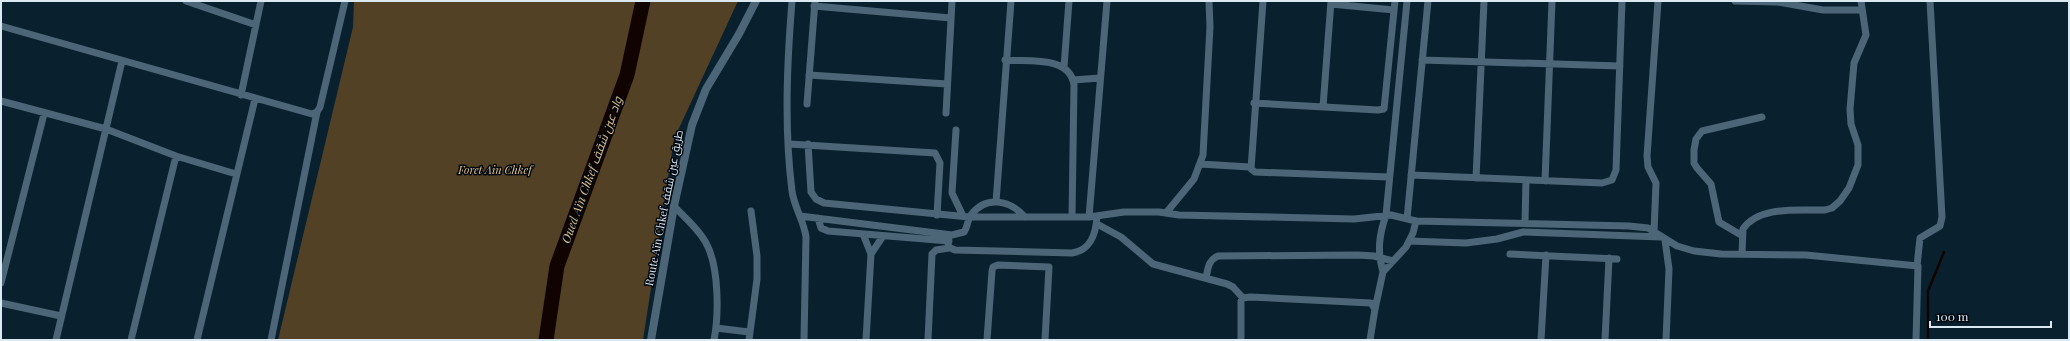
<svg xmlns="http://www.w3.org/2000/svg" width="2070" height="341" font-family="'Playfair Display',Cairo,serif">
  <rect width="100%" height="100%" fill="#09212f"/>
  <!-- green -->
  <path fill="#524125" d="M354,1H738L674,139L643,340H278L353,27Z"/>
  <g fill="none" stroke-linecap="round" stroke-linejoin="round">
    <!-- stream -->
    <path stroke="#110400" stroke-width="2.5" d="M1928,340V291L1944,252"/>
    <!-- river -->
    <path stroke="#110400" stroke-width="15" d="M546,340L557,266L627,75L643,1"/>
    <!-- minor -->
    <path stroke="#4d6677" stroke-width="7" d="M186,1L256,25
      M792,1C787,63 784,128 792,191C794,207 804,221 806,237L804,340
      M1263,1L1251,169L1255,172L1389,177
      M1735,1L1778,2L1823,10H1862
      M1331,4L1394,10
      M814,6L951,18
      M1,26L312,114L317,112L320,107L345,1
      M1005,60C1028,62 1070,55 1074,85L1072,217
      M1422,60L1620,66
      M1064,67L1069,1
      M809,75L947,84
      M1073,80L1100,78
      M241,95L261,1
      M1,101L106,129L176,156L236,174
      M1254,103L1378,110L1384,109L1395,1
      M807,104L815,1
      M1323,107L1331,1
      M946,113L952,1
      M956,130L952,193L963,216
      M789,144L935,153L940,163L937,215
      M808,144L811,192L816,199L824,203L969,217H1089L1124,212H1159L1179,215L1354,219L1391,215L1416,221L1629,226L1648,228L1677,246L1694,251L1721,254L1806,255L1918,266L1916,340
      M1200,164L1250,167
      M1411,175L1602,183L1612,180L1616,170L1622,1
      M1476,178L1484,1
      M1545,181L1552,1
      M996,202L1011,1
      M674,206C684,217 699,229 706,243C719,266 719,314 714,340
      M1166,213L1194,179L1203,155L1210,27L1209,1
      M800,216L952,235L964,232C968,227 967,220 971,215C986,195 1010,200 1025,217
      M1089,217L1107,1
      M818,218L821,228L828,231L949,241
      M1407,219L1428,1
      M1525,223L1526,180
      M1097,224L1121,237L1153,264L1227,284L1233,287L1243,298
      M1654,232L1656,183L1648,167L1647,156L1658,1
      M863,234L871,254L866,340
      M949,235L948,247L955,250L1072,253C1091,250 1096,234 1097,216
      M1741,235L1719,222L1711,184L1697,168L1694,163V150L1696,139L1702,131L1762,117
      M1665,240L1669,269L1666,340
      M1409,241L1466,243L1497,239L1523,232L1661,237
      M871,254L883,236
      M1510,254L1617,259
      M1742,254L1743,229C1759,205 1800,211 1825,210L1832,208L1840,201L1849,188L1858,165V145L1851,124L1850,109L1854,63L1866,35L1861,1
      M1917,266L1920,238L1940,226L1942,217L1930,1
      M1383,272C1377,251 1379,235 1386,215L1407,1
      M1206,278C1208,269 1208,260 1218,256L1358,255L1374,256L1393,261
      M1,283L44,114
      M1,303L61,316
      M1375,309L1383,272L1406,247L1413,233L1416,221
      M716,328L749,332
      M56,340L122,61
      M131,340L176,156
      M197,340L255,99
      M271,340L317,112
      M749,340L757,279V256L751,211
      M928,340L932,254L936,250L949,248
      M987,340L992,271L993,267L998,265L1049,267L1045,340
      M1241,340V301L1243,298L1250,297L1371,303L1375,309L1370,340
      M1541,340L1546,255
      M1605,340L1609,258"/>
    <!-- tertiary -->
    <path stroke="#4d6677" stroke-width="8" d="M651,340L674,206L692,125L706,89L739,34L756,1"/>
  </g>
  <g text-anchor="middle" stroke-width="3" stroke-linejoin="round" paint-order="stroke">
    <!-- park labels -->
    <g font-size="11" font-style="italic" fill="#e4c38d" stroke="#030910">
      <text x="495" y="174">Foret Ain Chkef</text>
    </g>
    <!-- street labels -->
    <g font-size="11" fill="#dae8f2" stroke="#030910">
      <text transform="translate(664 208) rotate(-79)" y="4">Route Aïn Chkef طريق عين شقف</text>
    </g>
    <!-- water labels -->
    <g font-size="12" font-style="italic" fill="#e0bf89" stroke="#030910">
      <text transform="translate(592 170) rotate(-70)" y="4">Oued Aïn Chkef واد عين شقف</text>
    </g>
  </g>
  <!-- border -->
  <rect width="2070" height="341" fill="none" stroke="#dae8f2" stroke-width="4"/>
  <!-- scale -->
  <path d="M1930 321v6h121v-6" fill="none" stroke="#dae8f2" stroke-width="2"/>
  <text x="1936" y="321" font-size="12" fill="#dae8f2" stroke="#030910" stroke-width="3" paint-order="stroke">100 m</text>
</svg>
